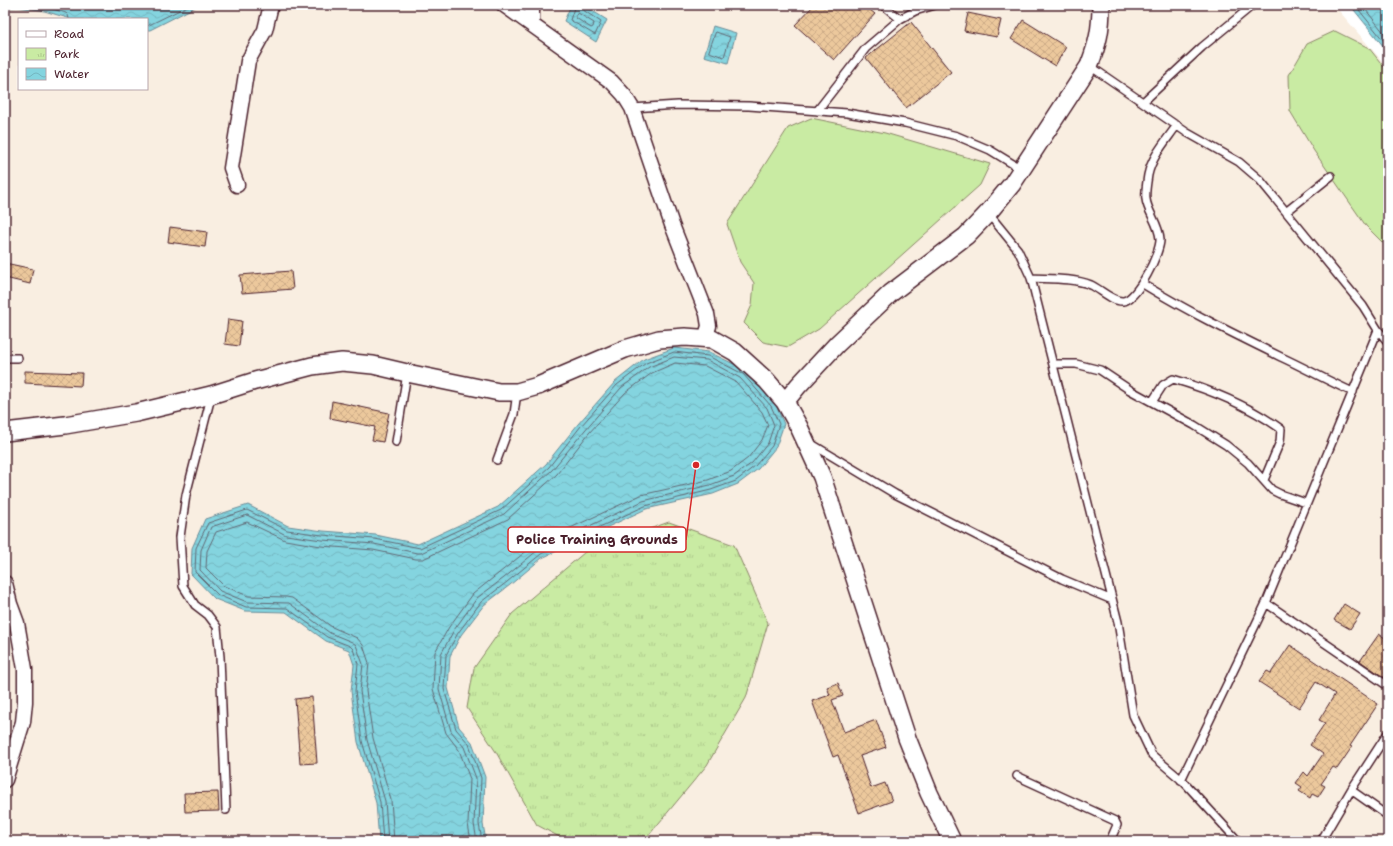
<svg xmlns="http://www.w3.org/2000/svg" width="1393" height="846" font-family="'Shantell Sans',sans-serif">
  <defs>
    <pattern id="park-tufts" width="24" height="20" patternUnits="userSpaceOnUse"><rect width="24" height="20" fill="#c9eba3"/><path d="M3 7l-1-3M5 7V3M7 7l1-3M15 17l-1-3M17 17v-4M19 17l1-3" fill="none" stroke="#aec98c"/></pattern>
    <pattern id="water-waves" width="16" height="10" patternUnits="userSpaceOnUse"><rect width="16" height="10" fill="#84d4df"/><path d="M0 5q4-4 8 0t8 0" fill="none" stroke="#74b6c0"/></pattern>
    <pattern id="building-cross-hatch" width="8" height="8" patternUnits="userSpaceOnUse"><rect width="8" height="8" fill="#ecc89c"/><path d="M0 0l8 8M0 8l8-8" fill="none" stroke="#ccab87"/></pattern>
  </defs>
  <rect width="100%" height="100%" fill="#fff"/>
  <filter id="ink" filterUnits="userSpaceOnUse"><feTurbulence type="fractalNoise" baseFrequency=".025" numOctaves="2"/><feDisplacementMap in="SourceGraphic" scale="8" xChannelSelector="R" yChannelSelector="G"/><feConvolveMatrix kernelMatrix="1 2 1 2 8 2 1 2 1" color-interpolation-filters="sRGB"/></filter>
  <g filter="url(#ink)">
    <!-- built -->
    <path fill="#f9eee1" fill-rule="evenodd" d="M5,5H1334L1388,68V841H5ZM19,19H147V89H19Z"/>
    <!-- grass -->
    <path fill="#c9eba3" stroke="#8a8567" d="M1335,31L1369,48L1388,72V248L1366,226L1314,151L1290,111L1289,75L1307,44Z
      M811,118L885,133L990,164L980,185L819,329L788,347L763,342L744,323L752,305L754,283L740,262L727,224L788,128Z"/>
    <!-- park -->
    <path fill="url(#park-tufts)" stroke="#8a8567" d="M669,522L734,545L768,623L746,698L707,765L649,835L629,841H567L537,825L496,752L467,708L474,668L512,614L585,552Z"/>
    <!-- water -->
    <path fill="url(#water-waves)" stroke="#6d8c97" d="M5,5H199L150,30H147V19H71L41,10L17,7L5,8Z
      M571,5H583L607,20L596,42L564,21Z
      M1350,5H1388V52Z
      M713,26L736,33L728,63L704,56Z
      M674,348L709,352L746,370L775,403L784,424L776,447L758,469L738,484L713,494L646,509L542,558L510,585L484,605L461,635L450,656L448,688L459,727L472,742L485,777L483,824L486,841H379L376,803L358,742L351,691L354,665L349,650L326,641L286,612L245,611L215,599L191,574L192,548L205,519L248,505L288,526L323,531L376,535L418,544L498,507L546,464L578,424L615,382L644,359Z"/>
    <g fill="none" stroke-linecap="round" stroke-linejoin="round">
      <!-- shore -->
      <path stroke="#616773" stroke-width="1" d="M32,5L43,6L66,13L68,15L69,19
        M575,5L570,20L595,35L601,22L583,10L581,5
        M1355,5L1388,46
        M1362,5L1388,38
        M578,13L594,23L593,27L591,28L576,18V16Z
        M147,26L190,5
        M716,32L730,37L724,57L709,52Z
        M383,841L380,802L362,741L355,691L358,664L353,649L350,646L327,637L287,608L246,607L218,595L195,572L196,548L208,523L247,510L287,530L322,535L375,539L420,548L501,510L549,467L581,426L617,385L646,363L674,352L708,356L743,374L771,406L779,424L772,446L755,466L736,481L711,490L645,506L541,554L507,582L481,602L458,633L446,655L444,689L456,729L469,744L481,778L479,824L482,841
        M388,841L385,801L367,740L360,691L363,664L356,645L352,642L330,633L289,603L247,602L220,591L200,570L201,550L211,527L247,515L286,535L322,540L374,544L417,553H421L504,514L552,470L585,430L621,388L649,367L674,357L707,360L740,378L767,408L774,425L768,443L752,463L734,476L710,485L643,501L538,550L504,578L477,598L454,630L441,654L439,689L451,731L464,747L476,778L474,824L477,841
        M394,841L391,800L373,738L366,691L369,663L363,645L357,638L332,627L292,598L286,597L248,596L224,586L206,568L207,551L216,532L247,522L285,540L321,546L373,550L416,559H423L508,519L557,474L589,433L625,393L652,373L675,363L705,366L736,382L762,412L768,425L762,440L748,458L731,471L708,480L641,495L534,545L473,594L449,627L435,652L433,689L446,733L459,750L470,779L468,824L471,841"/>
    </g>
    <!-- building -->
    <path fill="url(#building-cross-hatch)" stroke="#4a1f2b" d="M814,5H864L875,14L834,60L795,25Z
      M968,13L1001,20L997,37L964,31Z
      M1023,20L1066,47L1055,66L1011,39Z
      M911,22L951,72L906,108L866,58Z
      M170,227L207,232L205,247L168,242Z
      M5,263L33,269L30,284L5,278Z
      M291,271L293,289L242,293L240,275Z
      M228,319L242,321L239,346L225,344Z
      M25,371L82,373L81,386L25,383Z
      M332,401L389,413L383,442L372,440L375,427L330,418Z
      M1344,604L1360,614L1350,629L1334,620Z
      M1379,634L1388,640V680L1360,661Z
      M1290,645L1378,704L1350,746L1352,747L1337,769L1333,767L1321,784L1325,786L1318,797L1312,794L1310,798L1299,791L1302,787L1296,783L1304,772L1308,776L1323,754L1310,745L1325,723L1319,720L1335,694L1316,682L1299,708L1259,682L1267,671L1271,673Z
      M838,683L843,696L832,700L844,732L876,720L886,747L860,756L871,788L885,783L892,801L859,813L838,755L833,757L812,701L830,695L827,687Z
      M312,697L317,763L300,764L295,699Z
      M218,792L219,811L185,812L184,793Z"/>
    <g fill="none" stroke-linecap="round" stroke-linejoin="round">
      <!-- service casing -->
      <g stroke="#4a1f2b" stroke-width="10">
        <path id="service" d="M883,5L900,19
          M1090,66L1186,132L1239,162L1260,180L1363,306L1378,330L1388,342
          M1143,102L1202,47L1253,5
          M632,108L678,105L749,106L847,113L905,123L957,136L990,150L1021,169
          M817,111L866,48L900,19L915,11L935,5
          M1286,212L1331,176
          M988,213L1018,250L1031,278L1118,622L1133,715L1152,755L1184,782L1238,841
          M1031,278C1050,279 1073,278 1091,285C1100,289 1113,302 1123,301C1137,300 1161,252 1160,239C1159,224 1147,211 1146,199C1145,192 1147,182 1148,175C1152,156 1166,141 1177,125
          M1143,284C1187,311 1234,334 1281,357C1305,368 1328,381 1353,392
          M5,358H18
          M1053,364H1076L1100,370L1130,390L1194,425L1226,445L1248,463L1272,490L1280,494L1306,503
          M211,397L186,495L180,537L183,586L195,605L208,615L217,627L220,657L226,810
          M1152,402L1163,385L1173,379C1211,390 1249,406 1281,429L1280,442L1264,480
          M396,442L407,373
          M810,443L895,494L1062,579L1112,600
          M497,460L514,414L517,392
          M1266,603L1388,686
          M1017,776L1115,821L1117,825L1110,841
          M1181,780L1266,603L1378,330
          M1351,790L1388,816
          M1321,841L1351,790L1388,733"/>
      </g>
      <!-- minor casing -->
      <g stroke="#4a1f2b" stroke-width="17">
        <path id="minor" d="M504,5L612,82L624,95L632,108L672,225L707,314L709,326L705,339
          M532,5V24
          M237,185L231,168L248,61L265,30L271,5
          M5,583L10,604L17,623L25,669V702L23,722L5,780"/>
      </g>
      <!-- tertiary casing -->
      <g stroke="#4a1f2b" stroke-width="20">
        <path id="tertiary" d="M785,402L798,386L837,344L891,293L966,236L988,213L1012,184L1089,66C1098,43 1101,30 1101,5
          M5,432L65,425L136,413L211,395L255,381L312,366L342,362L373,365L407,373L499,392H517L538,386L625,349L659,339L685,337L712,339L735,352L767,381L785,402L799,427L822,477L907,738L929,793L952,841"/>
      </g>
      <!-- service -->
      <use href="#service" stroke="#fff" stroke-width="7"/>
      <!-- minor -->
      <use href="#minor" stroke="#fff" stroke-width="14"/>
      <!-- tertiary -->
      <use href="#tertiary" stroke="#fff" stroke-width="17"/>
    </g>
  </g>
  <!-- callouts -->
  <path fill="none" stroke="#d62828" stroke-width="1.5" d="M696 465L686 540"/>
  <circle fill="#d62828" stroke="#fff" stroke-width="1.5" cx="696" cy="465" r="4"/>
  <rect fill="#fff" stroke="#d62828" stroke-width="1.5" x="508" y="527" width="178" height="25" rx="4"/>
  <g font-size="13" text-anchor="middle" font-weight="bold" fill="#4a1f2b">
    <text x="597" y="544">Police Training Grounds</text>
  </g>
  <!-- margin -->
  <rect width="1393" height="846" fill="none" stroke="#fff" stroke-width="20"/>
  <rect x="10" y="10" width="1373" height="826" fill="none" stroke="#4a1f2b" stroke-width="1.5" filter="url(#ink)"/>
  <!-- legend -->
  <rect x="18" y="18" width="130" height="72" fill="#ffffff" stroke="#b7a5aa"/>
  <rect x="26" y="31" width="20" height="6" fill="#ffffff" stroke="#b7a5aa"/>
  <text x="54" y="38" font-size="12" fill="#4a1f2b">Road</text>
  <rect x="26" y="48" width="20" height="12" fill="url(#park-tufts)" stroke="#b7a5aa"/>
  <text x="54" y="58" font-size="12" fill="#4a1f2b">Park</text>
  <rect x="26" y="68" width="20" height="12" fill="url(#water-waves)" stroke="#b7a5aa"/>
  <text x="54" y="78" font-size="12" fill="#4a1f2b">Water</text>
</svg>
